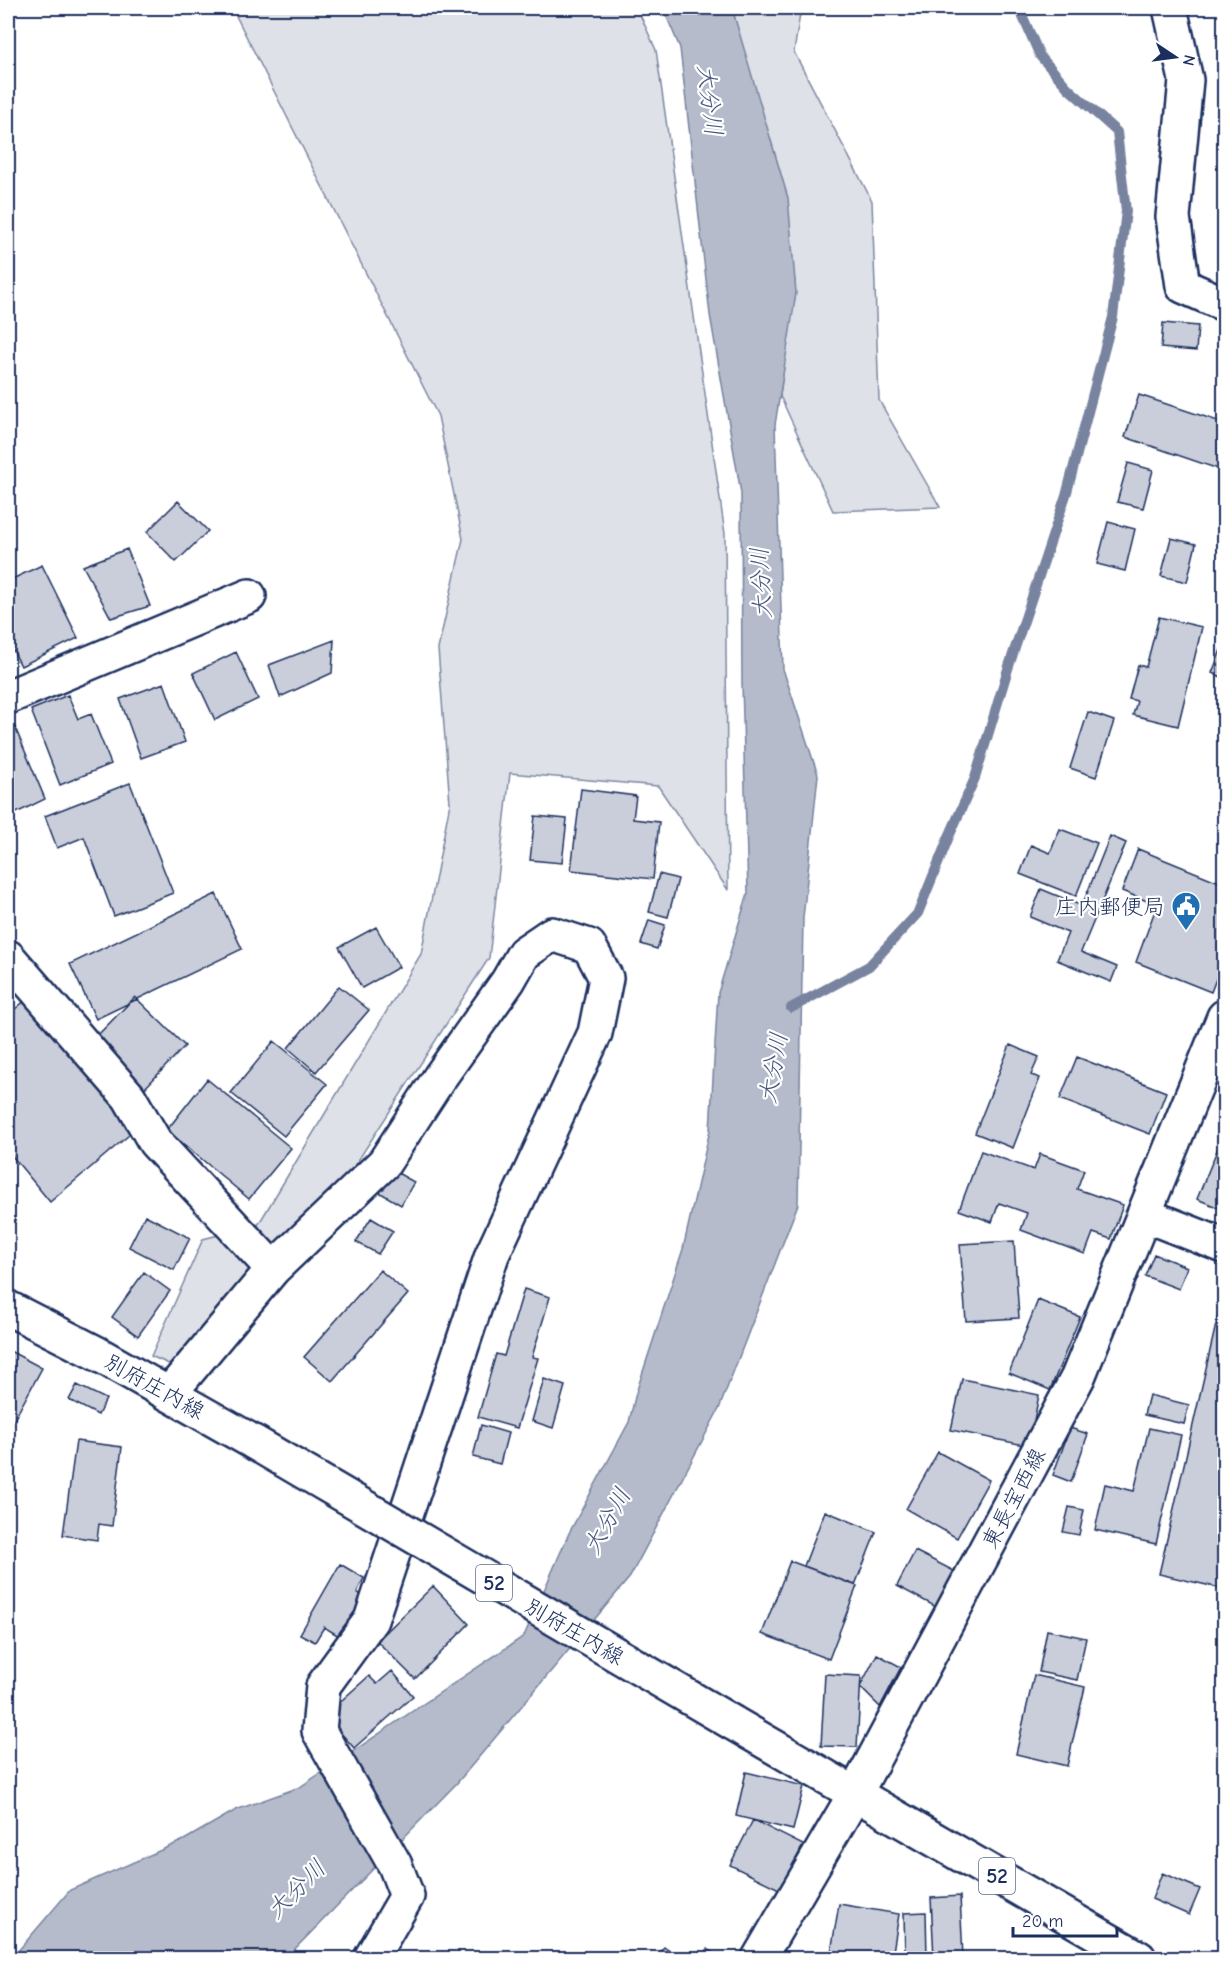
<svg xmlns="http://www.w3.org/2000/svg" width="1232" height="1966" font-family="'Comic Neue','Klee One',sans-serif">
  <rect width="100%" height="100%" fill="#fff"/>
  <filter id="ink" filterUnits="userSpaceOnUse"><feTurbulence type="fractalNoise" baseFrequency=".0167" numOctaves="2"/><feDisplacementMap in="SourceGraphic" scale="12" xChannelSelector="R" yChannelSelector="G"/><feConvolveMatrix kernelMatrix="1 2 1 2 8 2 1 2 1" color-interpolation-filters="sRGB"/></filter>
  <g filter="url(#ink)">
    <!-- green -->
    <path fill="#dee1e7" stroke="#7c88a2" stroke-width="1.5" d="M232,8H637L656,50L725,534L728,890L658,786L510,773L489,958L291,1264L178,1368L151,1356L203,1239L258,1225L421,954L450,803L438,649L463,539L438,416Z
      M734,8H801L794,52L872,201L879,400L940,507L833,511L780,396L795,281L734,15Z"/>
    <!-- water -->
    <path fill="#b5bbca" stroke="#77839f" stroke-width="1.5" d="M663,8H726L734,15L788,198L796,293L775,425L783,669L818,775L803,918L798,1204L719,1409L630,1577L457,1783L286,1958H12L70,1890L184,1840L236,1810L300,1787L524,1636L569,1533L629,1422L636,1393L683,1249L710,1130L718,993L748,893L742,683L741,493L710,315L680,48Z"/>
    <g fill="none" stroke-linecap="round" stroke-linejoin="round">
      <!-- stream -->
      <path stroke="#77839f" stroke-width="10" d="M791,1008L869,966L918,913L948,839L975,778L1008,669L1067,492L1113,317L1126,211L1117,132L1068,88L1040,56L1019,8"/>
    </g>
    <!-- building -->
    <path fill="#caceda" stroke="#1b2f5e" stroke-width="1.5" d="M1163,323L1198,326L1196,351L1161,348Z
      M1139,395L1224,423V471L1125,437Z
      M1128,463L1153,470L1143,508L1117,502Z
      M178,501L208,531L176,562L147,532Z
      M1108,522L1135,529L1125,571L1097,564Z
      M1171,538L1196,544L1187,582L1161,576Z
      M127,549L150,606L111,618L83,566Z
      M42,565L78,638L21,666L8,640V581Z
      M1159,617L1202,627L1178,726L1133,715L1137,701L1129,699L1138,665L1146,667Z
      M334,640L332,673L280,697L269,665Z
      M1224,642V678L1212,673Z
      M236,652L258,699L215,720L193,673Z
      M164,683L185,742L141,758L120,699Z
      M68,695L78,719L91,714L111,764L60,785L31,710Z
      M1088,712L1114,721L1096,777L1070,768Z
      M14,725L45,799L8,817V728Z
      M130,783L173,893L114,916L84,837L57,848L45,816Z
      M581,789L636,796L633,819L659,822L653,879L571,870Z
      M535,816L567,819L562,863L530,860Z
      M1060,829L1097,843L1076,896L1020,874L1031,845L1050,853Z
      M1110,836L1126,843L1081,952L1117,967L1111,982L1057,960L1068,933L1030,917L1041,889L1082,906Z
      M1138,849L1224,884V958L1211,992L1136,962L1157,905L1122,891Z
      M659,874L678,879L668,917L649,912Z
      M216,894L242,949L96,1019L70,964Z
      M649,920L665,925L657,949L641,944Z
      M376,927L399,967L362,988L339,947Z
      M339,986L369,1010L316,1072L288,1048Z
      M135,997L185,1046L145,1088L94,1039Z
      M27,999L135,1130L50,1202L8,1151V1015Z
      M274,1041L327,1084L284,1136L231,1093Z
      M1010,1045L1039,1057L1031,1075L1040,1078L1013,1148L975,1133Z
      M1077,1057L1166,1092L1150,1134L1060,1099Z
      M207,1079L291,1148L249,1199L167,1130Z
      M1224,1133V1210L1197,1199Z
      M981,1151L1034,1170L1040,1154L1084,1170L1077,1189L1123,1205L1111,1239L1093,1233L1085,1254L1021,1230L1027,1213L999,1203L992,1222L959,1210Z
      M392,1170L414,1182L401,1205L379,1192Z
      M145,1215L190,1238L174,1270L129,1247Z
      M371,1218L393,1231L378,1254L356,1242Z
      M1014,1241L1019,1318L966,1321L960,1244Z
      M1154,1254L1187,1267L1179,1289L1145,1276Z
      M380,1270L408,1294L332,1381L304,1357Z
      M144,1272L170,1291L138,1336L112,1317Z
      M524,1289L550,1297L532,1357L538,1358L517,1428L478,1417L496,1354L504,1356Z
      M1222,1298L1224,1299V1589L1159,1574Z
      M1038,1300L1080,1317L1050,1390L1009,1373Z
      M8,1350L42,1368L8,1431Z
      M544,1379L565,1386L553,1428L532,1421Z
      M962,1379L1039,1395L1029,1446L951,1430Z
      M77,1385L106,1399L98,1415L69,1400Z
      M1149,1395L1189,1405L1184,1424L1144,1415Z
      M481,1425L508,1433L500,1464L473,1457Z
      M1070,1428L1088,1434L1071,1482L1053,1475Z
      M1149,1428L1181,1435L1156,1544L1095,1530L1105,1484L1134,1491Z
      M76,1441L122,1447L112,1526L99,1524L97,1540L63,1535Z
      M938,1452L989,1480L957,1538L906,1509Z
      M1069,1507L1084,1510L1079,1535L1063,1532Z
      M825,1511L876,1532L855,1585L804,1566Z
      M915,1551L956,1572L938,1608L897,1586Z
      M790,1561L857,1586L829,1659L762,1634Z
      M340,1564L364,1578L357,1592L367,1599L344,1639L324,1627L315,1642L300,1634Z
      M433,1586L469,1624L415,1679L377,1641Z
      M1047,1630L1086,1638L1077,1680L1039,1672Z
      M877,1654L901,1667L880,1707L860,1687Z
      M392,1671L413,1696L354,1748L325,1715L369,1676L377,1684Z
      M825,1674L861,1676L857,1747L821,1746Z
      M1034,1675L1085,1687L1067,1766L1016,1754Z
      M746,1772L804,1786L793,1830L736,1816Z
      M753,1820L803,1845L781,1890L730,1865Z
      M1162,1873L1200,1889L1189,1915L1152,1899Z
      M960,1896L963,1958H934L931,1898Z
      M839,1904L899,1914L892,1958H830Z
      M926,1912L927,1958H905L904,1913Z
      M664,1947L679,1958H655Z
      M708,1949L720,1958H700Z"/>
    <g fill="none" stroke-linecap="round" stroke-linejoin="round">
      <!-- minor casing -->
      <g stroke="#1b2f5e" stroke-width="38">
        <path id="minor" d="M1170,8L1186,80L1173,217L1183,286L1224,304
          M8,697L249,596
          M8,957L129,1097L155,1142L273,1269
          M1145,1215L1224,1246
          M169,1394L273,1269L384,1163L440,1077L508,981L524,953L552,934L589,946L606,978L595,1033L492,1255L371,1620L323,1686L319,1731L395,1865L407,1896L371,1958"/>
      </g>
      <!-- secondary casing -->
      <g stroke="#1b2f5e" stroke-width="38">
        <path id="secondary" d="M759,1958L855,1794L1078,1377L1224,1017"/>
      </g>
      <!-- primary casing -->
      <g stroke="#1b2f5e" stroke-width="38">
        <path id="primary" d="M8,1308L98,1354L255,1443
          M733,1723L1139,1958"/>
      </g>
      <!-- minor -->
      <use href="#minor" stroke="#fff" stroke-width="33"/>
      <!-- secondary -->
      <use href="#secondary" stroke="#fff" stroke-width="33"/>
      <!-- primary -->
      <use href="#primary" stroke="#fff" stroke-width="33"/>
      <!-- primary-bridge casing -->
      <g stroke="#1b2f5e" stroke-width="38" stroke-linecap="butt">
        <path id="primary-bridge" d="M255,1443L733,1723"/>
      </g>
      <!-- primary-bridge -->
      <use href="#primary-bridge" stroke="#fff" stroke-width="33"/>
    </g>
  </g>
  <!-- icons -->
  <defs>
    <g id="civic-pin" transform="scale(1.5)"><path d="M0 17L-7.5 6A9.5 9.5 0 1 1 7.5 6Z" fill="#1f6fb2" stroke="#fff"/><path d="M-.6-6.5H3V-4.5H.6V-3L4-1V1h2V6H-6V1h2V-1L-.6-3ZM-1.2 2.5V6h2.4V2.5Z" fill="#fff"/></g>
  </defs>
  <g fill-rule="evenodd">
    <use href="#civic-pin" x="1186" y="906"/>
  </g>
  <g text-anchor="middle" stroke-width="4.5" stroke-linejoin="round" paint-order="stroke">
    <!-- shield labels -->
    <g fill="#fff" stroke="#5f6d8e" stroke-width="1.5">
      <rect x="476" y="1565" width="36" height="36" rx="4.5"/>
      <rect x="979" y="1858" width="36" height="36" rx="4.5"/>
    </g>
    <g font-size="21" font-weight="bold" fill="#1b2f5e">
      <text x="494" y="1590">52</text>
      <text x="997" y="1883">52</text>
    </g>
    <!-- poi labels -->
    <g font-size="22" fill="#1b2f5e" stroke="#fff" text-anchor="end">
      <text x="1165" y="914">庄内郵便局</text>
    </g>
    <!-- street labels -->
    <g font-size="22" fill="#1b2f5e" stroke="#fff">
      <text transform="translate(155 1386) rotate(29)" y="8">別府庄内線</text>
      <text transform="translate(1013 1498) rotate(-62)" y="8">東長宝西線</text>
      <text transform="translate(575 1631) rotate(30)" y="8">別府庄内線</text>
    </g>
    <!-- water labels -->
    <g font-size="24" font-style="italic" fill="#49597e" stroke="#fff">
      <text transform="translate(710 100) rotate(83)" y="8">大分川</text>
      <text transform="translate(761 583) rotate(-93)" y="8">大分川</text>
      <text transform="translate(773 1068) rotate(-80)" y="8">大分川</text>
      <text transform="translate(607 1521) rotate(-61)" y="8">大分川</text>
      <text transform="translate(296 1889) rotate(-45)" y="8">大分川</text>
    </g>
  </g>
  <!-- margin -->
  <rect width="1232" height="1966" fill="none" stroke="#fff" stroke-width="30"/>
  <rect x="15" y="15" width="1202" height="1936" fill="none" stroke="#1b2f5e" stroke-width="2" filter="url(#ink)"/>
  <!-- north arrow -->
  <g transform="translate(1175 57) rotate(103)" stroke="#ffffff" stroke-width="4.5" paint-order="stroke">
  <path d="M0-4.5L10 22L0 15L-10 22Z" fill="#1b2f5e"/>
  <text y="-9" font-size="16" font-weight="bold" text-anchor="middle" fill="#1b2f5e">N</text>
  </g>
  <!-- scale -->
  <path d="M1013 1927v9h104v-9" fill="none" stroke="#1b2f5e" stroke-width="3"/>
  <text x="1022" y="1927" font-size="18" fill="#1b2f5e" stroke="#ffffff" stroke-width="4.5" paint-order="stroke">20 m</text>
</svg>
